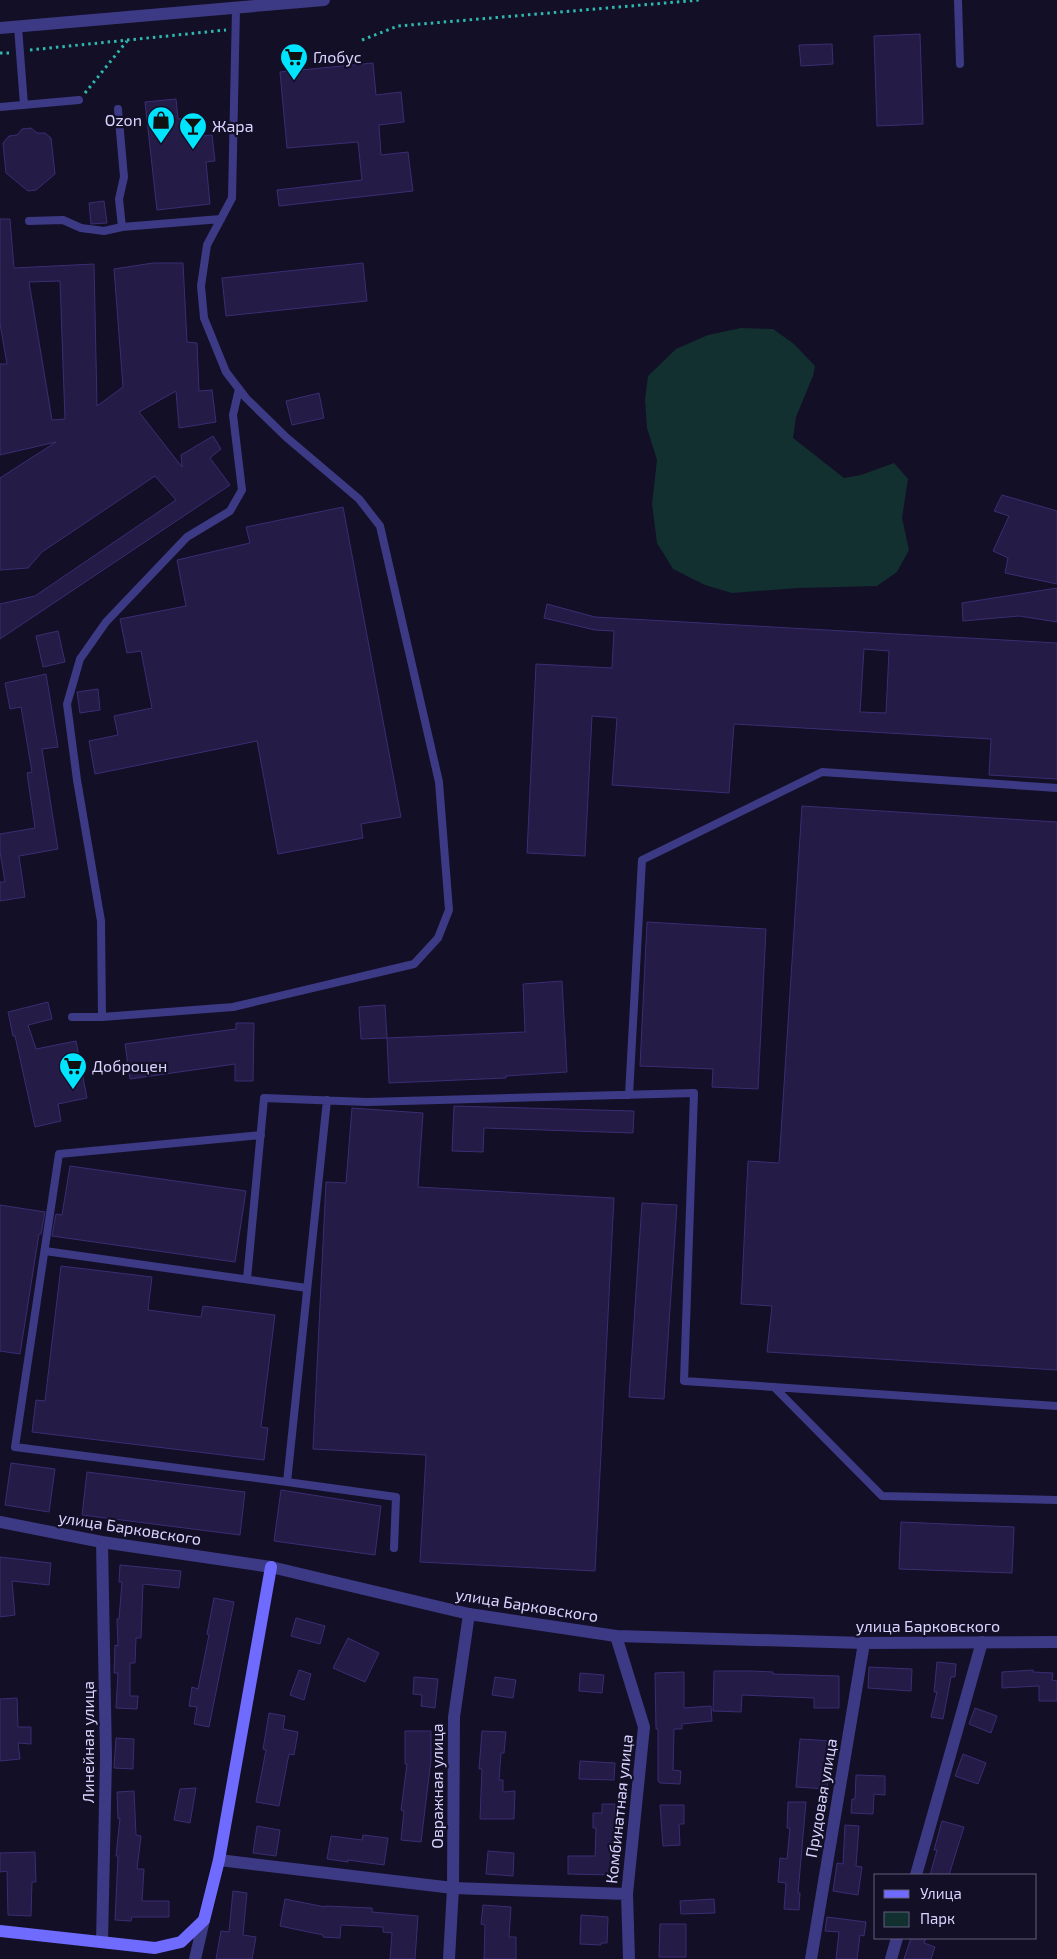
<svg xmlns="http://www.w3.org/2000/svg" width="1057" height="1959" font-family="'Exo 2',sans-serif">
  <rect width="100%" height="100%" fill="#130f26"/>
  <!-- green -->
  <path fill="#12302f" d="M741,328L773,329L794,344L815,366L813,376L796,417L793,438L844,478L861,475L894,463L908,479L902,518L909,550L897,572L877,586L799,588L732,593L705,585L673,569L657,543L652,504L657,460L647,428L645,400L648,376L676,349L708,335Z"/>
  <!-- building -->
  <path fill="#241b47" stroke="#3b2d73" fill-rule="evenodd" d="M920,34L923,124L877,126L874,36Z
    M832,44L833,64L801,66L799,45Z
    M373,63L376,95L401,92L404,122L379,125L381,155L408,152L413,191L279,206L277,190L362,180L358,142L287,148L280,72Z
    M176,99L178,119L202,116L204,136L212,135L215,161L206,162L210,204L157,210L145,102Z
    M31,128L37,133H45L51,138L55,174L36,190L28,191L6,173L3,143L9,136L17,135L22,129Z
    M104,201L107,223L91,224L89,203Z
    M0,219H10L14,268L94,264L97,406L123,387L114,269L153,263H183L187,342L197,343L199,391L212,390L216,422L179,428L176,391L139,412L182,467L181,455L213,436L221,449L210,458L230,485L0,639V604L35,596L176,500L155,476L42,552L28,568L0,570V478L56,442L0,455V364H7L0,324ZM60,281L65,419L52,420L29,282Z
    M363,263L367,301L226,316L222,278Z
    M319,393L324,418L292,425L286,401Z
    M1002,495L1057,511V584L1005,573L1008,558L993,551L1009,516L994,511Z
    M343,507L401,817L361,824L363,838L278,854L257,741L95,774L89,741L118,735L114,716L152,708L141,651L127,653L120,619L186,606L177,560L250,543L246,527Z
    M1057,588V622L1019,616L963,621L962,603Z
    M547,604L595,617L1057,643V779L989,775L991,739L734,724L729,793L612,785L617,718L592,716L585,856L527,853L536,664L612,668L614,631L595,630L544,618ZM864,649L889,651L886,713L860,712Z
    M58,631L65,662L43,667L36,636Z
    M46,674L58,747L42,749L58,849L19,856L25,897L0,901V882H5L0,852V834L35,828L27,773L32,772L21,707L10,709L5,683Z
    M98,689L100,710L80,713L77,692Z
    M802,806L1057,822V1370L767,1352L772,1306L741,1304L748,1161L779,1163Z
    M647,922L766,929L758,1089L712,1087L713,1069L640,1066Z
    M562,981L567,1072L506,1076V1078L389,1083L387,1038L525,1032L523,984Z
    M48,1002L52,1019L28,1025L36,1049L76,1041L87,1098L58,1104L61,1121L35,1127L15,1036H13L8,1012Z
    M385,1005L387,1038L361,1039L359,1007Z
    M236,1023H254L253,1081H235V1064L130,1079L125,1044L236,1029Z
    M454,1106L634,1111L633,1133L484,1128L483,1152L452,1151Z
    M352,1108L423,1113L418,1187L614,1198L595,1571L420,1562L426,1455L313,1449L326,1182L346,1183Z
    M70,1166L246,1191L235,1262L52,1236L56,1214L62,1215Z
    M642,1203L677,1205L664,1399L629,1397Z
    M0,1205L45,1212L41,1234H39L20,1354L0,1351Z
    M61,1266L152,1277L148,1310L201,1317L203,1306L275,1315L261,1427L268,1428L264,1460L32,1432L36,1400L45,1401Z
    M11,1463L55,1469L49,1512L5,1505Z
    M87,1472L245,1492L240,1535L82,1515Z
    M281,1490L381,1506L375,1555L274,1541Z
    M901,1522L1014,1527L1012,1573L899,1569Z
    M0,1557L51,1563L49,1585L12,1581L15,1615L0,1617Z
    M120,1565L181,1571L179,1588L143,1584L141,1638H136L135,1663H130V1696H138L137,1709L116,1708L118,1673H114L115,1645L118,1646L117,1619H119L122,1582H119Z
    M214,1598L234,1602L209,1727L194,1724L197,1707L189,1706L192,1687L198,1689L209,1635L207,1634Z
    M296,1618L325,1626L320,1644L291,1636Z
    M348,1638L379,1653L365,1682L333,1668Z
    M937,1662L956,1664L955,1677H951L943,1719L931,1717L937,1692H934Z
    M869,1667L912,1669L911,1691L868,1688Z
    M299,1670L311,1674L304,1700L290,1695Z
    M1033,1670V1672L1053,1673L1052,1680L1057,1681V1701H1039V1686L1002,1688V1672Z
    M714,1671H752L773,1672V1674L839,1676V1708H814V1698L742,1695L741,1712L713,1711Z
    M684,1672V1708L711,1706L712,1721L682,1724V1729H674L673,1770L681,1771L680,1784L660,1783L658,1781V1729H656L655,1673Z
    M580,1673L604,1675L602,1693L579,1691Z
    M414,1677L438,1679L435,1708L421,1706L422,1695L413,1694Z
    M495,1677L516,1680L513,1698L492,1695Z
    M17,1698L18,1727H31V1744L18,1743L20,1759L0,1761V1699Z
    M975,1708L997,1716L991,1733L969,1724Z
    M269,1713L285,1716L283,1729L298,1732L294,1755L289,1754L279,1806L256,1802L266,1750L263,1749Z
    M405,1731H431V1760L421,1842L401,1840L404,1811L401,1810L407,1764H405Z
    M482,1731L506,1732L504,1753H501L499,1780H503V1792L515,1791L514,1819H480L482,1769H479Z
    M116,1738L134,1739L133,1769L114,1768Z
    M800,1739L832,1741L827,1789L796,1787Z
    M963,1754L986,1763L978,1784L955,1776Z
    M580,1761L615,1763L614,1780L579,1779Z
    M856,1775L885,1776V1795L874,1794L873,1814L851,1813L852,1799H855Z
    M196,1788L190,1823L174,1820L180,1789Z
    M134,1791L136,1835L141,1836L137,1869H144L142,1901H169V1917H132L131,1921L115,1920L118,1856H116L120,1818L118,1819L117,1792Z
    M788,1802H806L798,1893H800L799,1910L784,1909L786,1883L778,1882L780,1858L787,1859L790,1828H787Z
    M602,1804H615L614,1875L568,1874V1856H595L596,1828H593V1813H602Z
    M660,1805H684V1824H679L680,1845L663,1846Z
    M942,1821L964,1827L949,1875H930L937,1850H934Z
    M845,1825L859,1826L856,1866L862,1867L858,1895L833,1891L837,1863L843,1864Z
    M257,1826L280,1830L276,1856L253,1853Z
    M363,1835L388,1838L384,1865L348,1860V1862L327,1859L331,1836L362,1840Z
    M488,1851L514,1853L513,1876L486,1874Z
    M35,1852L36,1882H32L31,1916L8,1915L7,1871L0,1872V1853Z
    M233,1891L247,1893L243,1935L256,1937L252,1959H216L221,1931L229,1932Z
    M285,1899L325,1907V1906L372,1908V1912L418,1916L415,1959H390L392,1933L383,1932V1927L341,1925L340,1938L323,1937V1935L280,1926Z
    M714,1899L715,1913L681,1914L680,1901Z
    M483,1905L511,1907L509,1937H516V1959H484L485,1925L481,1924Z
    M581,1915L608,1917L607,1943H601V1945L580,1944Z
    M827,1917L866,1922L864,1936L860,1935L857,1959H836L839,1932L825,1931Z
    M660,1924H686V1957H659Z
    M911,1938H926L924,1943L935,1947L931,1959H904Z"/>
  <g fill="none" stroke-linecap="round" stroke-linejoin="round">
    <!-- path -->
    <path stroke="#2fb8b0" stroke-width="3" stroke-dasharray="2.5 4" stroke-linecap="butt" d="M362,40L398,26L700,0
      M30,50L226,30
      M0,53H9
      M85,93L127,41"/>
    <!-- service -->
    <path stroke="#3d3a85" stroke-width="8" d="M958,0L960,64
      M18,27L24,105
      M0,107L79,100
      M118,109L124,177L119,199L122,227
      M29,221L63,220L81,228L104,231L122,227L221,219
      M72,1017H102L233,1007L414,964L438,938L449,910L439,782L380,526L359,499L286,437L246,398L226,372L204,318L201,286L207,245L232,198L236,8
      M102,1017L101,921L77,780L67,704L80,659L106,622L187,537L230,511L242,490L233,415L239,389
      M629,1095L642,860L822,772L1057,788
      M327,1100L287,1482L396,1497L394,1548
      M261,1135L59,1154L15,1447L287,1482
      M45,1251L307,1288
      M247,1279L264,1098L367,1102L694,1093L684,1381L1057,1406
      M774,1387L882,1496L1057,1500"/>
    <!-- minor -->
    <path stroke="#3d3a85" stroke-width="12" d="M0,1522L102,1542L271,1567
      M102,1542L106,1758L102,1942
      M616,1636L644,1727L627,1894L629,1959
      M219,1860L453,1888L627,1894
      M916,1875L982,1642
      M195,1959L204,1920
      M449,1959L453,1888L454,1717L469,1614
      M811,1959L864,1643
      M891,1959L897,1938"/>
    <!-- tertiary -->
    <path stroke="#3d3a85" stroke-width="12" d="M0,28L324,0
      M271,1567L469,1614L616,1636L864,1643L1057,1642"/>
    <!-- secondary -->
    <path stroke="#6f6bff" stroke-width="12" d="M0,1931L155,1948L181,1942L204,1920L219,1860L271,1567"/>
  </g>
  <!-- icons -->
  <defs>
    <g id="supermarket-pin" transform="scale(1.4375)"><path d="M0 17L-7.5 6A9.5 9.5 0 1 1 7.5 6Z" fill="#00e5ff" stroke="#130f26"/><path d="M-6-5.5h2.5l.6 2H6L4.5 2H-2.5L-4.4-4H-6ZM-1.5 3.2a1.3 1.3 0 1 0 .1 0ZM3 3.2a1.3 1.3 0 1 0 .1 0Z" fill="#111"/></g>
    <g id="shop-pin" transform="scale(1.4375)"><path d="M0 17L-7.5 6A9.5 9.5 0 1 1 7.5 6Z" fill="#00e5ff" stroke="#130f26"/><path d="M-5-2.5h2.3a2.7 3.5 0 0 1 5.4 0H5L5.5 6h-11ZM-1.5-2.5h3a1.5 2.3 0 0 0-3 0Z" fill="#111"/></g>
    <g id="bar-pin" transform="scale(1.4375)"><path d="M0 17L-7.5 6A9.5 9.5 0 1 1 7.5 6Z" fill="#00e5ff" stroke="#130f26"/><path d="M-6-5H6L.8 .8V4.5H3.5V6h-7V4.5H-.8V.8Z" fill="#111"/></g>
  </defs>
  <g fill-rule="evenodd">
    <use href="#supermarket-pin" x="294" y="57"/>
    <use href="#shop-pin" x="161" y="120"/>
    <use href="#bar-pin" x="193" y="126"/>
    <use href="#supermarket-pin" x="73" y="1066"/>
  </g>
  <g text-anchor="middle" stroke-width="4.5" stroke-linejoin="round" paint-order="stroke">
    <!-- poi labels -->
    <g font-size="16" fill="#d9d4ff" stroke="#130f26" text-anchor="start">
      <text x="313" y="63">Глобус</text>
      <text x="142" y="126" text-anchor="end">Ozon</text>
      <text x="212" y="132">Жара</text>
      <text x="92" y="1072">Доброцен</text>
    </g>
    <!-- street labels -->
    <g font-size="16" fill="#d9d4ff" stroke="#130f26">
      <text transform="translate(130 1528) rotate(9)" y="6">улица Барковского</text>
      <text transform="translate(527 1605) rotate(9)" y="6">улица Барковского</text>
      <text x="928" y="1632">улица Барковского</text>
      <text transform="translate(88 1742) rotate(-90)" y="6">Линейная улица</text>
      <text transform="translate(437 1786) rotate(-90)" y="6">Овражная улица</text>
      <text transform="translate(821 1798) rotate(-80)" y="6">Прудовая улица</text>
      <text transform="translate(619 1809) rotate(-84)" y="6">Комбинатная улица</text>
    </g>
  </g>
  <!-- legend -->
  <rect x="874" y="1874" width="162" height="65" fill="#130f26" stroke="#625e7d"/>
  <rect x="884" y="1890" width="25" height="8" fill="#6f6bff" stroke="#625e7d"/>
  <text x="920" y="1899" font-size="15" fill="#d9d4ff">Улица</text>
  <rect x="884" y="1912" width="25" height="15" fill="#12302f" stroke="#625e7d"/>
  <text x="920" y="1924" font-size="15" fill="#d9d4ff">Парк</text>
</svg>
